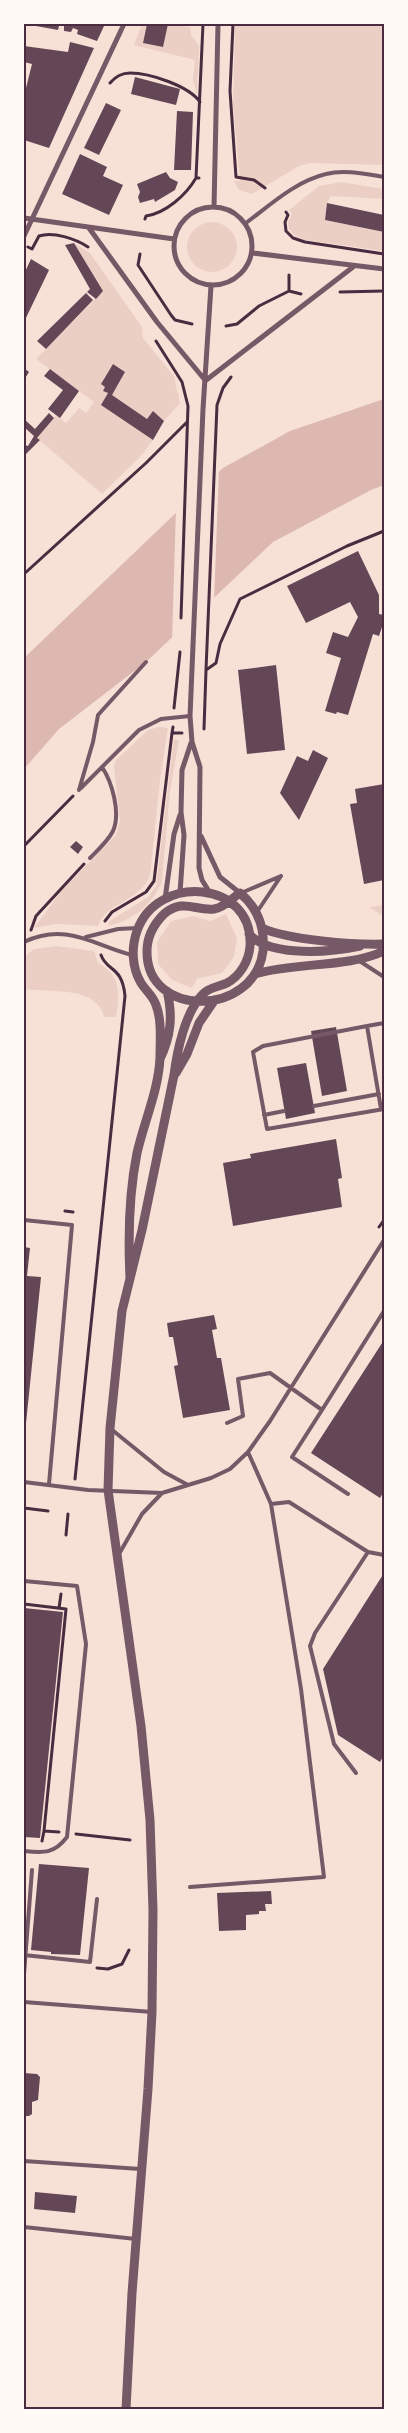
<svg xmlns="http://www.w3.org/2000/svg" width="408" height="2433" font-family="Montserrat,sans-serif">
  <rect width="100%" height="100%" fill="#f7e1d7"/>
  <!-- green -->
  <path fill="#ebcfc5" d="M142,24H147L143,43L162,47L168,24L190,27L191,35L199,46L197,95L193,80L195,60L134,45Z
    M235,24H384V165L310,163L299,166L252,194L239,190L234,181H240L233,105Z
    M341,182L384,189V199L331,196L327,203L325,220L384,232V251L306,240C296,237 288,233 288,222L292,214L289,210L319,186Z
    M187 247a25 25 0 1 1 50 0a25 25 0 1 1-50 0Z
    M74,243L90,253L142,327L143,338L174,376L180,403L164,421L153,411L147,419L112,395L125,372L113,364L101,384L105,387L104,391L108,393L116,414L153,440L141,456L102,494L37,438L56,415L66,423L79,408L86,413L94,402L36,359L103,291Z
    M159,727L168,728L160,781L150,876C139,902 104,904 98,926L56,924L34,928L62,890L116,835L120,821L114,767L115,761L148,730Z
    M174,739L179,740L170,791L162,881C154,904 131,922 107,926L110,921L148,897L156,886Z
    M384,905V917L369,907Z
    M226,914L237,938L234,957L222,973L197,979L192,988L172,980L158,964L157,942L171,921L193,916L210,921Z
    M57,946L94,951L98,963C121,975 120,994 116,1017H104C97,985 49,993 24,989V957L34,949Z"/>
  <!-- water -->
  <path fill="#dcb8b0" d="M384,399V485L371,490L273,542L146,662L59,729L24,769V658L223,468L290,431Z"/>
  <!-- pier -->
  <path fill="#f7e1d7" d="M219,469L214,602L172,642L176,509Z"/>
  <!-- building -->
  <path fill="#644757" d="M25,24H105L97,41L77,34L78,30L73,28L71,32L64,31V26H59L58,30Z
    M147,24H168L163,47L143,43Z
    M70,42L94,48L49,148L24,140V88H26L32,64L24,62V46L68,52Z
    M135,77L180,89L176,105L131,94Z
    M106,103L121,110L99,155L84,148Z
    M177,111L193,112L191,170H174Z
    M80,154L107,167L103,176L123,185L109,215L62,194Z
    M166,172L170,178L178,182L175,190L155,202L154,199L140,203L138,197L140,192L137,184Z
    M327,203L384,215V232L325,220Z
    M74,243L103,291L96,299L87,292L90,289L65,245Z
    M31,259L49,270L24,322V274Z
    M86,293L93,300L46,349L37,341Z
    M113,364L125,372L112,395L147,419L153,411L164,421L153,440L101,405L108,393L103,391L105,387L101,384Z
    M24,368L29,372L24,380Z
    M50,369L79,391L60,418L48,409L63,390L44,376Z
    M49,413L54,418L37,438L40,440L24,456V445L28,446L34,436L24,427V419L35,429Z
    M358,551L379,595V614L384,615V621L379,636L373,634L348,715L337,712L336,714L325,711L341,658L326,653L333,632L348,637L358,617L350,602L306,623L287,586Z
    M276,665L285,750L247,754L238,670Z
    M313,750L328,758L299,820L280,793L297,756L308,761Z
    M384,784V880L364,884L350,804L357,803L355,789Z
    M76,841L83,847L78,854L70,847Z
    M336,1027L347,1091L322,1096L311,1031Z
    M306,1063L315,1113L286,1119L277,1068Z
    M336,1139L342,1178L338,1179L342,1207L233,1226L223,1163L251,1158L250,1154Z
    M24,1247L30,1248L27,1276L41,1277L25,1433Z
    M214,1315L217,1329L212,1330L217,1358H221L230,1410L183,1418L174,1366L178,1365L173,1337H169L167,1323Z
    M384,1340V1491L380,1498L311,1453Z
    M384,1573V1755L380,1762L338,1735L323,1669Z
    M24,1608L63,1612L40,1838L24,1837Z
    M39,1864L89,1868L80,1955L51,1954V1952L31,1950Z
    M271,1891L272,1904H265L266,1911H259V1914L246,1915V1930L219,1931L217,1893Z
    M24,2073L37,2074L40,2077L38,2100L32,2102V2114L29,2116H24Z
    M35,2192L77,2196L75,2213L34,2209Z"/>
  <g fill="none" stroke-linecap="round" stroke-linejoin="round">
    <!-- path -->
    <path stroke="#4a2c40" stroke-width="3" d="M233,24L230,91L236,177L254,180L265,188
      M110,83C115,77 122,73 130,73C150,73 189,86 200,102
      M196,178L203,24
      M286,212L288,215L285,222L286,231L293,238L305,242L384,254
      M145,219L146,216C166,213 186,195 196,178H199
      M28,247L32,249L39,236C53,231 76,239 88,247
      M140,254L138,265L171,315L175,320L192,324
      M289,291L301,294
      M340,292L384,291
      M226,326L237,324L259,306L289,291V275
      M156,341L182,382L188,406L181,618
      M24,574L146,463L187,422
      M206,670L217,405L223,388L231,377
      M174,708L180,652
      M173,727L172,733H182
      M204,729L206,670L216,663L220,644L240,599L347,546L384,531
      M24,846L73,796
      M105,921L112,912L146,892L154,881L172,733
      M31,930L36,916L84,864
      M65,1211L73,1212
      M379,1227L384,1220
      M75,1479L125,996C122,965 107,972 101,955
      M24,1508L48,1511
      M66,1535L68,1514
      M24,1604L66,1609L44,1831
      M59,1608L61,1594
      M76,1834L130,1840
      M42,1841L44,1831L59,1832
      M97,1968L108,1969L122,1964L129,1950"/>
    <!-- service -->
    <path stroke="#755966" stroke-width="4" d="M246,223C270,205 296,181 326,174C344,169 366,174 384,177
      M81,788L139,730L161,719L190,716
      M79,790L93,742L98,715L146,662
      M90,858C98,850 108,841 113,831C121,813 112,782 102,767
      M241,893L281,876
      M257,912L281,876
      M86,937L118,929L138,928
      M24,942C67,922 93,945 132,955
      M358,960L384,977
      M367,1026L263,1046L253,1052L267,1129L384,1109
      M314,1106L379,1094
      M381,1109L367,1026L384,1023
      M264,1115L284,1111
      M24,1220L72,1225L49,1484
      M322,1410L384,1311
      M227,1423L243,1416L238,1379L270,1373L322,1410L292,1457L348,1494
      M111,1429L164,1472L188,1485
      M24,1482L88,1490L162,1493L211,1478L230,1469L248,1452L270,1421L384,1240
      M271,1504L289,1502L368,1552L384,1555
      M119,1554L142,1514L162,1493
      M24,1581L77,1586L86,1644L67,1837C54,1854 44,1853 24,1851
      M356,1773L334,1744L310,1646L315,1633L368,1552
      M190,1887L324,1877L301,1689L271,1504L248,1452
      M24,1955L90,1962L97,1899
      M24,1974L32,1870
      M24,2002L152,2012
      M24,2161L140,2169
      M24,2227L136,2239"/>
    <!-- minor -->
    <path stroke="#755966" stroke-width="5" d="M174 246a39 39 0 1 1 78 0a39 39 0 1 1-78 0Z
      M214,207L218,24
      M24,218L174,239
      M89,228L157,322L205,380
      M24,236L124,24
      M253,253L384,269
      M205,381L353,267
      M201,836L220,877L240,893
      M180,893L184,835L181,812L182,770L191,743
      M210,893L202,880L199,868L200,767L192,742L190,716L203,409L211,286
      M165,899L174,834L180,815"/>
    <!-- tertiary -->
    <path stroke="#755966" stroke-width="9" d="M240,893C258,908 265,928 263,951C255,1017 146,1019 147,951C147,937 154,924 164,914C183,898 195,911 214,909C225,907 232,898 240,893Z
      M262,928C288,940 355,945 384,944
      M249,934C271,958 332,952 360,946
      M255,974C295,962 348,968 384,951
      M160,1059C171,1036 173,1016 167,991
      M176,1073L187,1054L199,1023L214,1001
      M126,2409L132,2293L148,2089L152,2012L153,1910L150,1820L141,1726L108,1490L110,1428L122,1311L142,1230L174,1075C177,1051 185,1012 203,994C209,987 219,987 227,983C240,976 249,961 250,946C254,880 157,873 137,931C131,948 132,968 141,983C146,991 153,996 156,1005C162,1020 160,1041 160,1057C159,1089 144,1122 137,1153C129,1193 128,1237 130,1278"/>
  </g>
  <!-- border -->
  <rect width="408" height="2433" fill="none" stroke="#fffaf5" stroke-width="50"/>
  <rect x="25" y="25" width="358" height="2383" fill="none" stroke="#4a2c40" stroke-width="2"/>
</svg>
